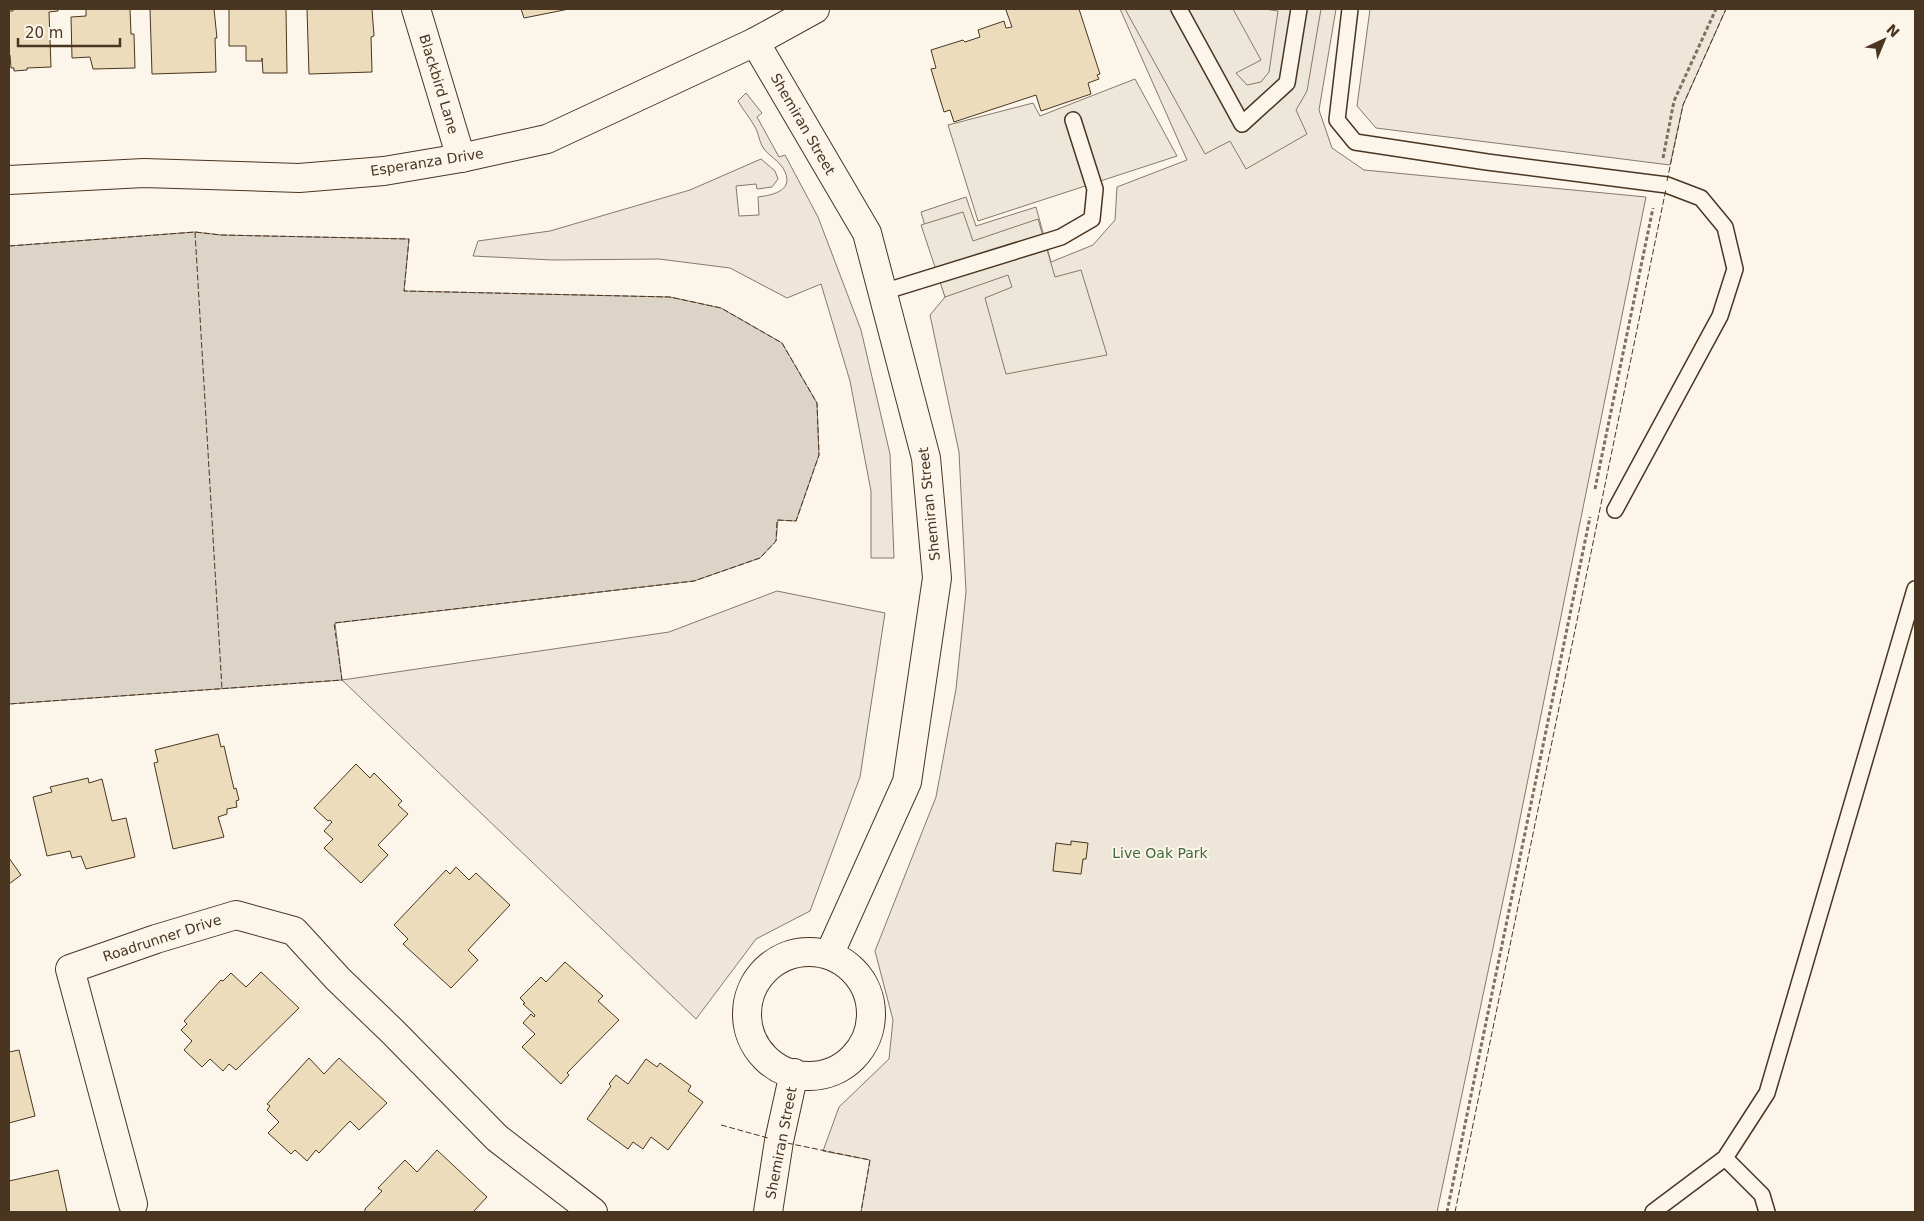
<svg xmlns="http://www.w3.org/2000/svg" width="1924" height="1221" font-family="'DejaVu Sans',sans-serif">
  <rect width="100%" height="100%" fill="#fbf6e9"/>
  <!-- green -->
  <path fill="#ede6d9" stroke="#887966" d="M1120,9H1336L1319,110L1332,148L1364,170L1646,197L1511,863L1437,1212H861L870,1160L823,1151L839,1107L889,1059L893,1020L875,951L936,797L956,689L966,592L959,452L930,315L945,297L921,212L966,197L976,226L1036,207L1051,262L1093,245L1115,220L1117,187L1187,160Z
    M1370,9H1726L1683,105L1670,165L1376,128L1357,106Z
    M746,93L762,113L757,117L779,157L785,155L818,217L861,330L890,454L894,558H871V491L850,381L821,284L787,298L730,268L659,259L553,260L473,256L478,241L550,231L690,190L761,159L775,171L778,179L772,187L757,189L756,184L736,186L739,216L759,215L758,197C774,195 796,190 783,168C778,160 769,156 764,149C759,142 759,134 755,127C750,118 743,110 738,101Z
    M777,591L885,613L860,777L810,911L756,939L696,1019L342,680L669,632Z"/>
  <!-- parking -->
  <path fill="#ede7d9" stroke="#887966" d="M1125,9H1233L1261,60L1236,73L1247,85L1261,82L1269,72L1278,11L1264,9H1321L1307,91L1296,110L1307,134L1246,169L1230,141L1205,154Z
    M1135,79L1177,156L978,221L948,125L1033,103L1040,116Z
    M963,212L973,241L1038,219L1055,277L1081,270L1107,355L1006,374L985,298L1012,287L1008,275L945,297L921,225Z"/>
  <!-- water -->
  <path fill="#dcd4c6" stroke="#887966" d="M195,232L221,235L409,239L404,291L670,297L721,308L782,343L817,403L819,455L796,521L778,520L776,541L760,558L694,581L335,623L342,680L9,704V246Z"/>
  <!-- building -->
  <path fill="#ecdcbc" stroke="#4a3520" d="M13,9H58V11L49,12L51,67L27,68V70L14,71V68H11L10,55H9V11H13Z
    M86,9H130L131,34H134L135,68L93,69L90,57L72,58L71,17L86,16Z
    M150,9H214L217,38H215L216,72L152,74Z
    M229,9H286L287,73H263L262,58V61H246V46H229Z
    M307,9H372L374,36L371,37L372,72L309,74Z
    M521,9H569L524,18Z
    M1009,9H1079L1100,74L1097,75L1099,79L1088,83L1091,94L1041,111L1036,95L954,122L950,110L944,112L931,69L936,68L931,50L963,40L965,42L980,37L978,30L1004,21L1006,28L1012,27L1006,10Z
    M218,734L221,747L224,746L234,789L236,788L239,800L236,801L237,807L227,809V814L218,817L224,837L173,849L154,763L158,762L155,750Z
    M356,764L370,778L374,773L402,801L398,805L408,814L378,845L388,855L361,883L324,848L333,839L324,831L332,822L330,820L328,821L314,808Z
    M88,778L89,783L102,779L112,821L126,818L135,857L86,869L81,856L72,858L70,851L47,856L33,797L52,792L50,787Z
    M1071,841L1088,843L1086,859H1083L1081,874L1053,871L1056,843L1071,845Z
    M9,858L21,875L9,884Z
    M456,867L469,880L476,873L510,905L468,950L478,960L451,988L403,944L408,939L394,925L446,870L450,874Z
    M565,962L603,996L598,1001L619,1020L567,1073L569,1075L561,1084L522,1047L535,1034L523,1023L531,1014L534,1017L535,1015L523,1004L525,1003L520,998L541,977L546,982Z
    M261,972L299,1008L236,1070L229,1064L223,1071L210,1059L202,1067L184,1050L192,1041L181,1030L187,1024L184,1021L221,980L223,981L231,973L246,987Z
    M19,1050L35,1116L9,1123V1052Z
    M309,1058L324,1074L339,1058L387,1103L359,1130L350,1121L319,1153L316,1150L307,1161L295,1150L291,1154L268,1133L279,1122L267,1110L270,1106L267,1104Z
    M646,1059L657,1067L660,1063L691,1086L688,1091L703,1102L668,1150L651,1137L643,1149L633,1142L628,1149L587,1119L611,1086L609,1084L616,1075L628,1084Z
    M437,1150L487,1197L473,1212H365V1209L382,1191L378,1188L405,1160L417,1172Z
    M58,1170L67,1212H9V1181Z"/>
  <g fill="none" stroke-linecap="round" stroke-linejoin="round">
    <!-- lane casing -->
    <g stroke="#4a3520" stroke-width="18">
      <path id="lane" d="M1179,9L1242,124L1287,83L1299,9
        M1350,9L1337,120L1355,142L1487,162L1667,185L1701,198L1725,227L1735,269L1720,316L1615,510
        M883,292L1061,237L1092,219L1095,189L1073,120
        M1725,1158L1762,1195L1767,1212
        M1653,1212L1725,1158L1767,1093L1915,589"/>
    </g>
    <!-- street casing -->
    <g stroke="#4a3520" stroke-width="30">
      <path id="street" d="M416,9L461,158
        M755,42L867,233L926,458L937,578L907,782L829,955
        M747 1014a62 62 0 1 1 124 0a62 62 0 1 1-124 0Z
        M133,1204L70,969L156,939L236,915L294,931L338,979L394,1033L497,1138L593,1212
        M768,1212L779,1141L794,1073"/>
    </g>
    <!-- secondary casing -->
    <g stroke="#4a3520" stroke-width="30">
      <path id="secondary" d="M9,180L144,173L299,178L384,171L461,158L547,139L755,42L815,9"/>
    </g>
    <!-- path -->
    <path stroke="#7f6f5c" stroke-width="3" stroke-dasharray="4 2.5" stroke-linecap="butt" d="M1663,158L1674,101L1716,9
      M1595,489L1653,208
      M1447,1212L1590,517"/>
    <!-- lane -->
    <use href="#lane" stroke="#fbf6e9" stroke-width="15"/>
    <!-- street -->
    <use href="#street" stroke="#fbf6e9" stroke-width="28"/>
    <!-- secondary -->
    <use href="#secondary" stroke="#fbf6e9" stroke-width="28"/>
    <!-- fence -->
    <path stroke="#4a3520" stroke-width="1" stroke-dasharray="6 2.5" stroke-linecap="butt" d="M1667,181L1683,105L1726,9
      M195,232L222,689
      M9,246L195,232L221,235L409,239L404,291L670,297L721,308L782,343L817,403L819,455L796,521L777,520L776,541L760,558L694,581L334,623L342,680L9,704
      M721,1125L768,1138
      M787,1143L870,1160L861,1212
      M1455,1212L1666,189"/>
  </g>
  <g text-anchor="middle" stroke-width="4" stroke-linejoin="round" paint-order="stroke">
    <!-- street labels -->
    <g font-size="14" fill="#4a3520" stroke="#fbf6e9">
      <text transform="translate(439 84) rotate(73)" y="5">Blackbird Lane</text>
      <text transform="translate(803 124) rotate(60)" y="5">Shemiran Street</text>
      <text transform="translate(427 162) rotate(-9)" y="5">Esperanza Drive</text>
      <text transform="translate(929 504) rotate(-96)" y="5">Shemiran Street</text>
      <text transform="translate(162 938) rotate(-18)" y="5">Roadrunner Drive</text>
      <text transform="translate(781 1143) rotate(-79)" y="5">Shemiran Street</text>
    </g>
    <!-- park labels -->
    <g font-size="14" fill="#436837" stroke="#fbf6e9">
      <text x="1160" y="858">Live Oak Park</text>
    </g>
  </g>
  <!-- border -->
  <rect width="1924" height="1221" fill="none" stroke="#4a3520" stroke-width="20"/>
  <!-- north arrow -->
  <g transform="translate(1884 40) rotate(44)" stroke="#fbf6e9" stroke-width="4" paint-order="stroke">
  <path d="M0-4L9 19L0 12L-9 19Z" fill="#4a3520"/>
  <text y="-8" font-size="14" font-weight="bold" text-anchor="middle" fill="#4a3520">N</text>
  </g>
  <!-- scale -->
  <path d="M18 38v8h102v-8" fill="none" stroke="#4a3520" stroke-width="2.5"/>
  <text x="25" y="38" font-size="15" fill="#4a3520" stroke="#fbf6e9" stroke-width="4" paint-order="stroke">20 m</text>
</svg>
